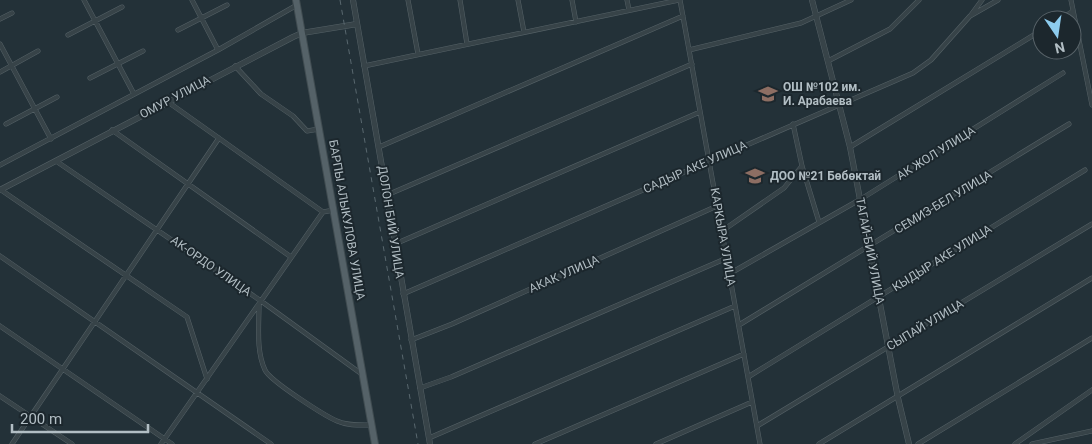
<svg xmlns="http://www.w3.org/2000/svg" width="1092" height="444" font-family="Roboto,sans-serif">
  <rect width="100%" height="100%" fill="#233138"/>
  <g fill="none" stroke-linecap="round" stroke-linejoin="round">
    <!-- minor casing -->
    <g stroke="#556166" stroke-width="5">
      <path id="minor" d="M84,0L134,94
        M192,0L218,50
        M408,0L418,54
        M460,0L467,44
        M518,0L524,32
        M572,0L576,22
        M627,0L629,10
        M680,0L760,444
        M1071,0L1092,105
        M971,15L982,0
        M0,19L12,13
        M1059,20L1073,11
        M178,30L227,5
        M68,35L122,7
        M0,44L51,139
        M689,50L801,23L851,0
        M828,61L890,29L919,0
        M235,66L261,94L293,116L307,131L319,129
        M364,66L679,0
        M0,72L38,51
        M90,78L143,51
        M168,102L323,212
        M6,124L57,97
        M793,124L802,166L819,222
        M112,130L291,257
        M379,147L683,16
        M850,147L1042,30
        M56,161L261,301L363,375
        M0,165L218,50L297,5
        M1,190L187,317L207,379
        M387,195L692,64
        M722,231L784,188L802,166
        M395,244L700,112
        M0,256L271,444
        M729,274L861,199L1063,73
        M403,294L913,73L931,60L970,16L998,0
        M259,305C259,326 256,351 265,370C270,381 325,416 337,421C348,426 361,425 372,425
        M739,325L1069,124
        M0,326L172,444
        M411,340L452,324L717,206
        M748,377L1085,170
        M420,388L451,377L727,258
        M0,396L72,444
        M757,426L1092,224
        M429,438L735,306
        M12,444L219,138
        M161,444L323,212L334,210
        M535,444L744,354
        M656,444L752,402
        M819,444L1092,278
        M918,444L1092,338
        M1015,444L1092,390
        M1032,444L1092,431"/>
    </g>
    <!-- tertiary casing -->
    <g stroke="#556166" stroke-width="6">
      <path id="tertiary" d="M353,0L430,444
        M812,0L850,147L898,398L909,444
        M0,190L293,37L302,33L357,24"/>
    </g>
    <!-- primary casing -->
    <g stroke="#404c51" stroke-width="8">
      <path id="primary" d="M296,0L375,444"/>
    </g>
    <!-- minor -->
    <use href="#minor" stroke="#374348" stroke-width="4"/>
    <!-- tertiary -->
    <use href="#tertiary" stroke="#374348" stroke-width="5"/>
    <!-- primary -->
    <use href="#primary" stroke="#556268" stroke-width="6"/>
    <!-- rail -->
    <path stroke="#59686f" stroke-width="1" stroke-dasharray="5 5" stroke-linecap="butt" d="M340,0L418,444"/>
  </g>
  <!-- icons -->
  <defs>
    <g id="school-bare" transform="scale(1.5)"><path d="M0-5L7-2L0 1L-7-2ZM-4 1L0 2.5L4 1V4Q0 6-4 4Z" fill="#8d6e63" stroke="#1c272d" stroke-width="2.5" paint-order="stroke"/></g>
  </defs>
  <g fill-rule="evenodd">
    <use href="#school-bare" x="768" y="94"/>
    <use href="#school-bare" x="755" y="176"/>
  </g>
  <g text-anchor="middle" stroke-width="4" stroke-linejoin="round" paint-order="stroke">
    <!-- poi labels -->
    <g font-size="12" font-weight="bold" fill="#b2bec4" stroke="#1c272d" text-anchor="start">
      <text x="783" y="91">ОШ №102 им.<tspan x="783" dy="14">И. Арабаева</tspan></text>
      <text x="770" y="180">ДОО №21 Бөбөктай</text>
    </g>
    <!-- street labels -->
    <g font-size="12" fill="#b2bec4" stroke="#1c272d">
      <text transform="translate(175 97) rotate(-28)" y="4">ОМУР УЛИЦА</text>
      <text transform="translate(936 153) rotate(-32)" y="4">АК ЖОЛ УЛИЦА</text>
      <text transform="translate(695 167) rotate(-24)" y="4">САДЫР АКЕ УЛИЦА</text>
      <text transform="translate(943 202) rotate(-31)" y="4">СЕМИЗ-БЕЛ УЛИЦА</text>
      <text transform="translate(347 220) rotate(80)" y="4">БАРПЫ АЛЫКУЛОВА УЛИЦА</text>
      <text transform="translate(391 222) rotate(81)" y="4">ДОЛОН БИЙ УЛИЦА</text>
      <text transform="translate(723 237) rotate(80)" y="4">КАРКЫРА УЛИЦА</text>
      <text transform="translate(870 251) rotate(79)" y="4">ТАГАЙ-БИЙ УЛИЦА</text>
      <text transform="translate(942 258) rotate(-32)" y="4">КЫДЫР АКЕ УЛИЦА</text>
      <text transform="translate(211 266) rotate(35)" y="4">АК-ОРДО УЛИЦА</text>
      <text transform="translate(564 274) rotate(-24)" y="4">АКАК УЛИЦА</text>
      <text transform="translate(925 325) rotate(-31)" y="4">СЫПАЙ УЛИЦА</text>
    </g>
  </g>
  <!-- north arrow -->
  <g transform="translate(1057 35) rotate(167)"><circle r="24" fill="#1c272d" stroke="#586369"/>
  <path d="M0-4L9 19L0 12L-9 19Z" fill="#8dccee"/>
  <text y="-8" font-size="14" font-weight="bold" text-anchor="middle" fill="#b2bec4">N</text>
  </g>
  <!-- scale -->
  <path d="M12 424v8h136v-8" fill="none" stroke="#b2bec4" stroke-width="2.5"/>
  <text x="20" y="424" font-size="15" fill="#b2bec4" stroke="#1c272d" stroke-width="4" paint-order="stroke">200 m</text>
</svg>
